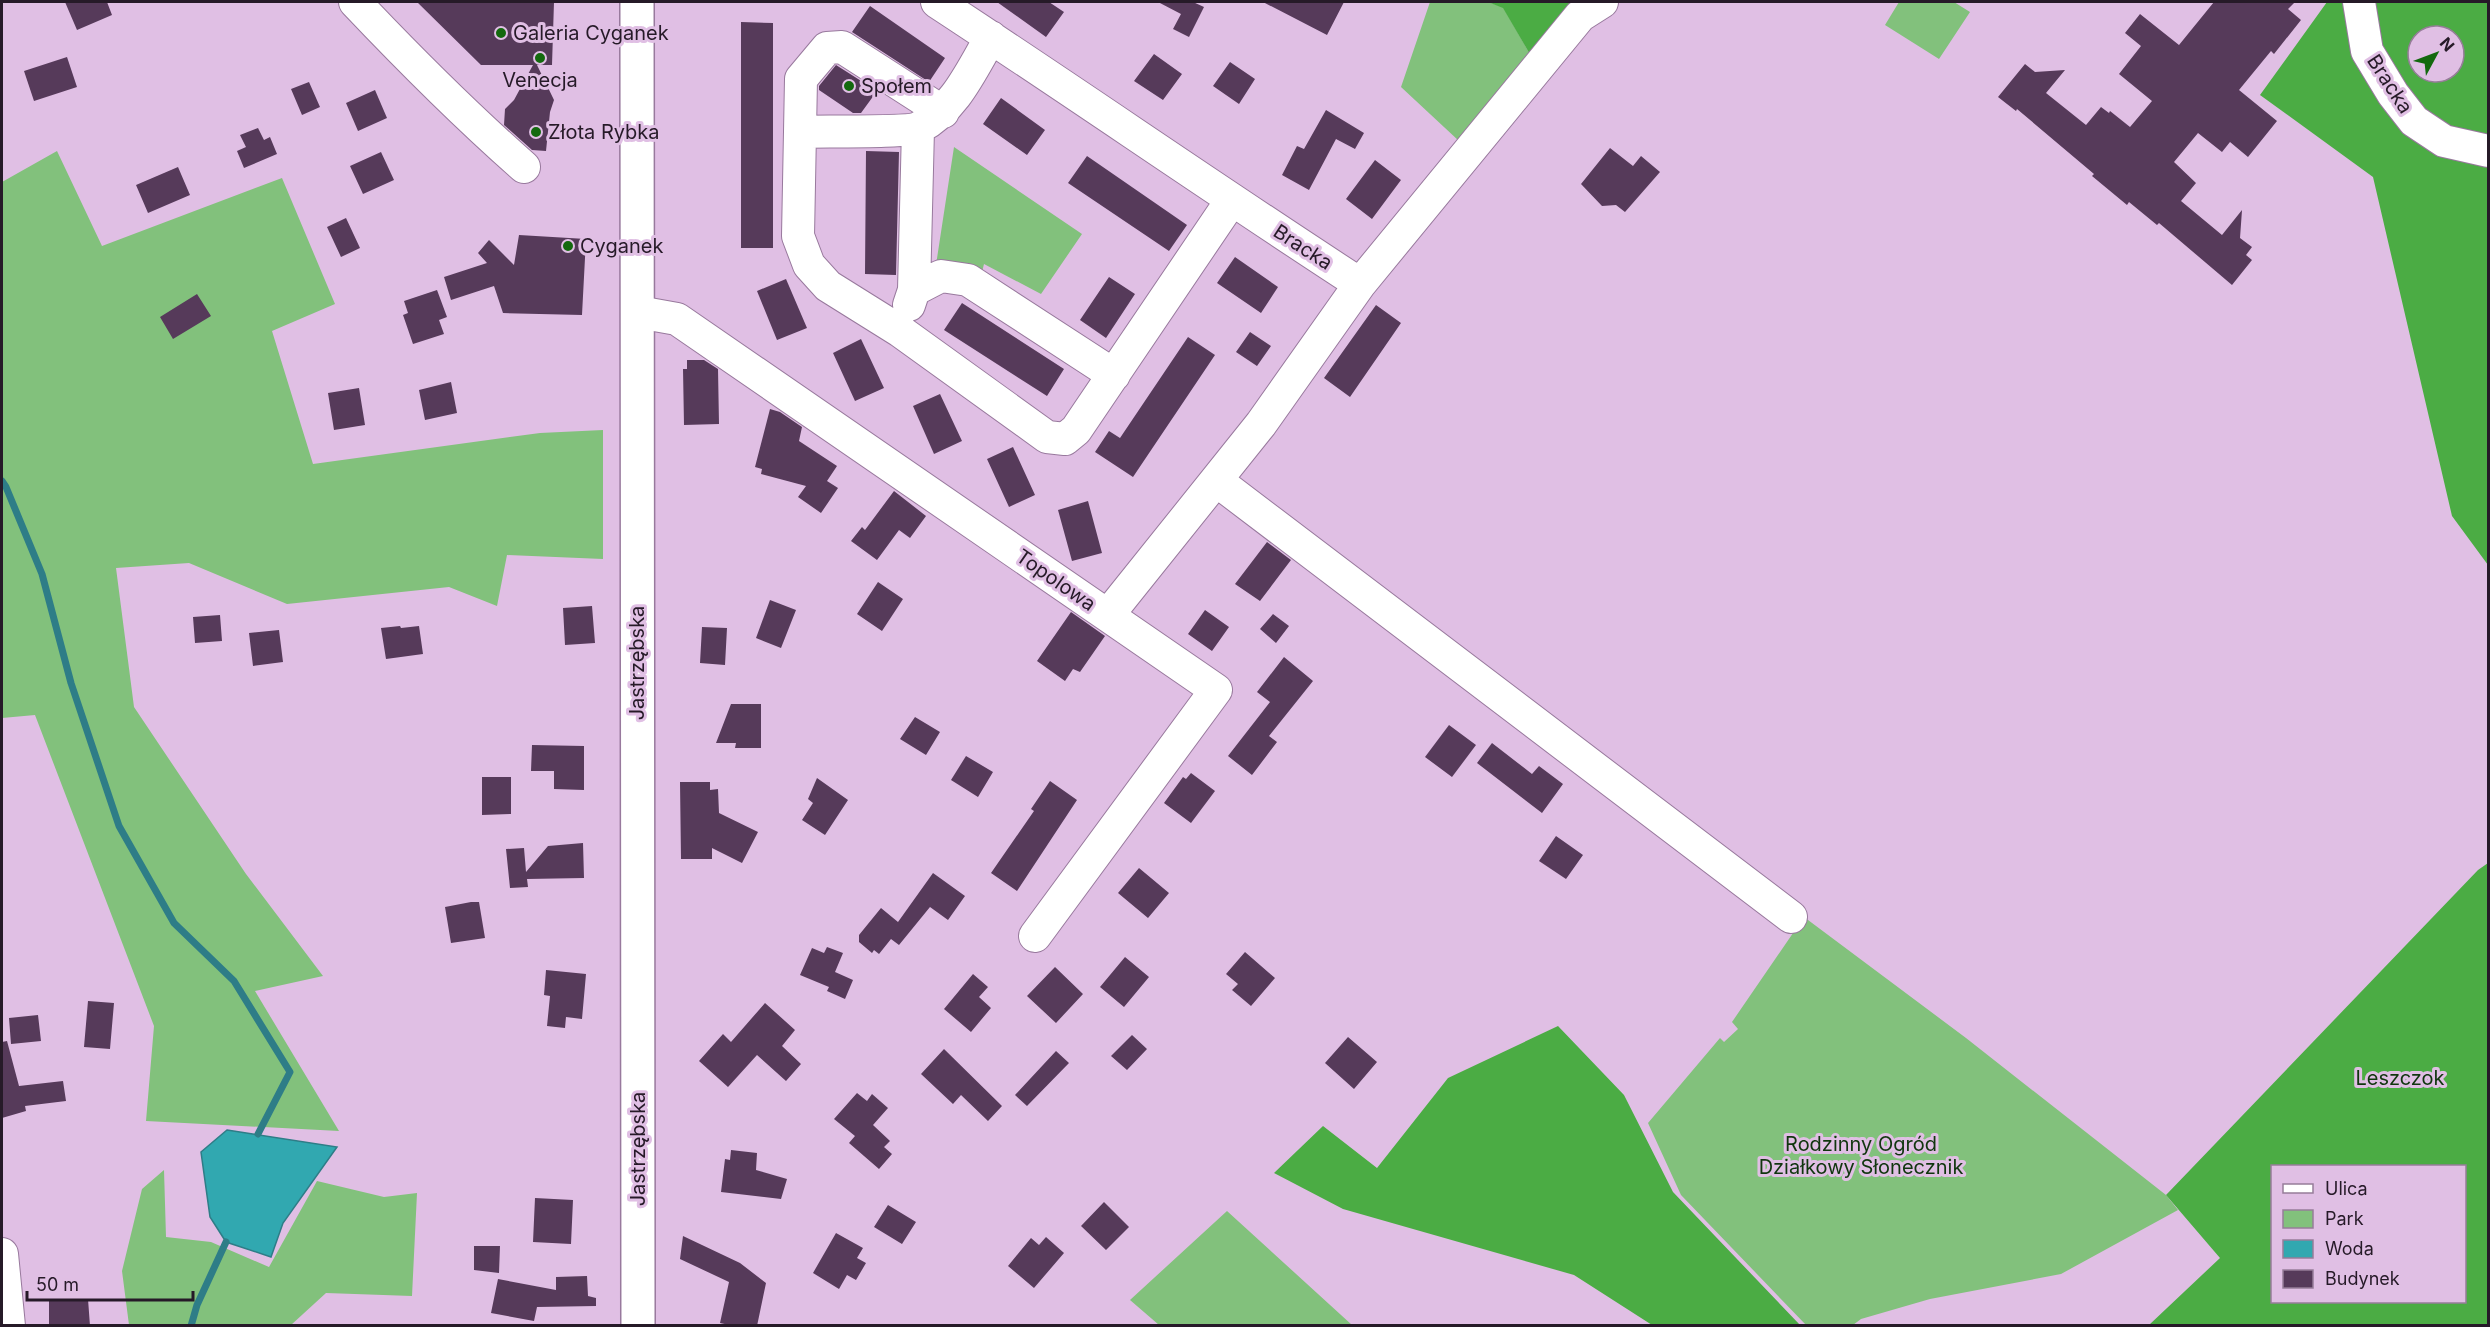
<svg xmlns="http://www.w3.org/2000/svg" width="2490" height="1327" font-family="Inter,sans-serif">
  <rect width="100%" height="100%" fill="#e0bfe4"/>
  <!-- green -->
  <path fill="#82c17c" d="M1430,2H1488L1503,7L1535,63L1459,141L1401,87Z
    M1899,2H1954L1970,12L1939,59L1885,25Z
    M954,147L1082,234L1041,294L984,264L982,272L936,265Z
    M57,151L102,246L282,178L335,304L272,331L313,464L540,433L603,430V559L507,555L497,606L449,587L287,604L189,563L116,568L134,707L246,874L323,976L255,991L339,1131L146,1121L154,1026L35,715L2,718V182Z
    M1804,917L1966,1038L2166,1195L2178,1210L2061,1274L1930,1299L1861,1319L1853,1325H1806L1681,1195L1648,1123L1720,1038L1724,1042L1738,1029L1732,1022Z
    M164,1170L166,1237L211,1242L269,1267L317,1181L384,1197L417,1193L412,1296L326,1293L291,1325H129L122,1271L142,1189Z
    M1227,1211L1352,1325H1159L1130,1300Z"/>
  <!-- forest -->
  <path fill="#4bac44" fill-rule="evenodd" d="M1488,2H1614L1535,63L1503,8Z
    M2327,2H2488V565L2452,516L2373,177L2260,95ZM2418,36H2454V72H2418Z
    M2488,863V1325H2149L2220,1258L2166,1195L2478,870ZM2272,1166H2464V1302H2272Z
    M1558,1026L1624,1095L1673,1192L1800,1325H1652L1574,1275L1343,1209L1274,1173L1323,1126L1377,1168L1448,1078Z"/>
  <!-- water -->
  <path fill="#31a8b0" stroke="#2e7d87" stroke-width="1.5" d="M227,1130L337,1147L283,1223L271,1257L226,1242L210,1217L201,1152Z"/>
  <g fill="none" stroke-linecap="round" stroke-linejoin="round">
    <!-- stream -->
    <path stroke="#2e7d87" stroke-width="7" d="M2,481L6,487L42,574L71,683L119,826L174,923L234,981L290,1072L258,1134
      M191,1326L197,1305L226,1242"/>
  </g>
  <!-- building -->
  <path fill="#563a5a" d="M65,2H107L112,15L77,30Z
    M417,2H554L552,65H537L554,100L550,112L546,151L532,150L504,125L505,109L514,100L533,65H481Z
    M997,2H1049L1064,12L1046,37Z
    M1158,2H1193L1204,7L1189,37L1173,29L1181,14Z
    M1263,2H1344L1327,35Z
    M2214,2H2295L2288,9L2301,20L2274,54L2271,51L2239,90L2277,121L2248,157L2230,142L2222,152L2198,133L2174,162L2196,183L2181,201L2222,235L2242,210L2240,238L2252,247L2246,255L2252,260L2232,285L2159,223L2157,225L2129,202L2127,205L2092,176L2094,174L2017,109L2016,111L1998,97L2025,64L2035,72L2065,70L2046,93L2086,125L2101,107L2109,113L2110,111L2130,127L2152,101L2119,74L2141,46L2125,33L2140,14L2179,45Z
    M870,6L945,58L929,82L852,32Z
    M741,22L773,23V248H741Z
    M1154,54L1182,74L1163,100L1134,81Z
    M67,57L77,87L34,101L24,71Z
    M1230,62L1255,79L1239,104L1213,86Z
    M836,65L877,91L861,113H853L819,90V86Z
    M309,82L320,107L302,115L291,89Z
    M375,90L387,118L358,131L346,103Z
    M1001,98L1045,130L1027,155L983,124Z
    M1326,110L1364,133L1355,149L1336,139L1309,190L1282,175L1297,146L1304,149Z
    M258,128L264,140L270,137L277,154L244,168L237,151L246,147L240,135Z
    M1610,148L1633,166L1641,156L1660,172L1625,212L1616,205L1602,206L1581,184Z
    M866,151L899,152L896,275L865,274Z
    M381,152L394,180L363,194L350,166Z
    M1087,156L1187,225L1169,251L1068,183Z
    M1375,160L1401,180L1372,219L1346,199Z
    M178,167L190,195L148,213L136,185Z
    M346,218L360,248L341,257L327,227Z
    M519,235L586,239L582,315L503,313L494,286L451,300L444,277L487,263L478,253L489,240L514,265Z
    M1235,257L1278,287L1261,313L1217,283Z
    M1109,277L1135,294L1106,338L1080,320Z
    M786,279L807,328L777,340L757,291Z
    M437,290L447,317L439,320L444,334L413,344L403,315L408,313L404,301Z
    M197,294L211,316L173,339L160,317Z
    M962,303L1064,369L1047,396L944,330Z
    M1376,305L1401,323L1350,397L1324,378Z
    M1250,332L1271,346L1257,366L1236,352Z
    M1188,337L1215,355L1133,477L1095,452L1109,431L1120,438Z
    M861,339L884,388L855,401L833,353Z
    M687,360H704L718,369L719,424L684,425L683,369H687Z
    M451,382L457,413L425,420L419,390Z
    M359,388L365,425L334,430L328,393Z
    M940,394L962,441L934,454L913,406Z
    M770,409L780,412L802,427L799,441L837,466L827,481L838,488L821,513L798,497L806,486L761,474L762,469L755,467Z
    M1013,447L1035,495L1009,507L987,459Z
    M894,491L926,516L910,538L899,530L877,560L851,541L862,527L865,530Z
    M1088,501L1102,553L1072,561L1058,510Z
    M1267,542L1291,560L1260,601L1235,584Z
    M878,582L903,599L882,631L857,614Z
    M770,600L796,610L781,648L756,638Z
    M592,606L595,643L565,645L563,608Z
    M1205,610L1229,627L1212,651L1188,634Z
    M1071,612L1105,636L1080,672L1073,669L1065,681L1037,661Z
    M1273,614L1289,626L1276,643L1260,629Z
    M220,615L222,641L195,643L193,617Z
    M400,626L401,628L419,626L423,654L386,659L381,628Z
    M702,627L727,628L725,665L700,663Z
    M279,630L283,662L253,666L249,633Z
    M1284,657L1313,681L1269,736L1277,742L1252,775L1228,756L1270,702L1257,692Z
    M731,704H761V748H735L736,743H716Z
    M915,717L940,732L926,755L900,739Z
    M1449,725L1476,745L1452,777L1425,757Z
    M1492,743L1532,774L1539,766L1563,784L1542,813L1477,763Z
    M532,745L584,746V790L554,789V771H531Z
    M966,756L993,772L978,797L951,780Z
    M1191,773L1215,791L1191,823L1164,803L1183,777L1186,779Z
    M482,777H511V814L482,815Z
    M817,778L848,800L825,835L802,820L813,803L808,799Z
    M1050,781L1077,800L1017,891L991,873L1034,811L1031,809Z
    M680,782H710V790L718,789L719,813L758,832L742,863L712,848V859H681Z
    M1556,836L1583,855L1566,879L1539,861Z
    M583,843L584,878L527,879L528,887L510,888L506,849L524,848L526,872L548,846Z
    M1139,868L1169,893L1148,918L1118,893Z
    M933,873L965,896L948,920L930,907L899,945L891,939L879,954L874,950L872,953L859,942V935L881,908L898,922Z
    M471,902H479L485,938L451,943L445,907Z
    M827,947L843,953L835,972L853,980L845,999L827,991L829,987L800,975L812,948L824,953Z
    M1245,952L1275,978L1251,1006L1232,990L1238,984L1226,974Z
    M1125,957L1149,977L1124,1007L1100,987Z
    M1055,967L1083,994L1056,1023L1027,996Z
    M546,970L586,974L582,1019L566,1017L565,1028L547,1026L550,996L544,995Z
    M973,974L988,987L979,997L991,1008L971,1032L944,1009Z
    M88,1001L114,1003L110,1049L84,1047Z
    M765,1003L795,1030L782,1046L801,1064L786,1081L757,1055L728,1087L699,1061L723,1034L731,1042Z
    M38,1015L41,1041L11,1044L9,1018Z
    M1132,1035L1147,1049L1127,1070L1111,1056Z
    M1348,1037L1377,1062L1354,1089L1325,1063Z
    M7,1041L19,1086L63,1081L66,1101L25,1106L26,1111L2,1118V1042Z
    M944,1049L1002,1106L988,1121L961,1095L953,1104L921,1074Z
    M1056,1051L1069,1063L1027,1106L1015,1095Z
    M857,1093L867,1101L872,1094L888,1108L873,1125L890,1141L884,1147L892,1154L879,1169L849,1143L855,1136L834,1119Z
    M731,1150L757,1153L756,1170L787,1179L781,1199L721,1192L725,1159L730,1160Z
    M535,1198L573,1200L571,1244L533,1242Z
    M1104,1202L1129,1227L1106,1250L1081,1226Z
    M888,1205L916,1222L902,1244L874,1227Z
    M836,1233L863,1248L857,1258L866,1263L856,1280L847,1275L839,1289L813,1273Z
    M683,1236L740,1263L766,1283L757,1326H734L720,1323L729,1282L680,1259Z
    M1046,1237L1064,1253L1034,1288L1008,1266L1031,1238L1039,1245Z
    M474,1246H500L499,1273L474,1270Z
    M587,1276L588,1296L596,1298V1306L537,1307L534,1321L491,1313L498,1279L556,1290V1277Z
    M88,1299L90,1326H49V1301Z"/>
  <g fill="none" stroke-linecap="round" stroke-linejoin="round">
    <!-- minor casing -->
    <g stroke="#98799d" stroke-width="34">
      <path id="minor" d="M355,2C409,59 465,115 524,167
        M937,2C1079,95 1218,192 1360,284L1580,16L1602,2
        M2359,2L2367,51L2393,94L2414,121L2444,141L2488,151
        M943,112L842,47L827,48L801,79L798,236L809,265L828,286L900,331L1047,437L1065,439L1076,430L1231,201
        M800,132C819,131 910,133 920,127C955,109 972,69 991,37
        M914,290L941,276L968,280L1114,375
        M909,305L914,290L918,129
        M638,312L677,319L1216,690L1035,936
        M1217,481L1791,917
        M1108,615L1261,424L1360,284
        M2,1254L9,1326"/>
    </g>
    <!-- major casing -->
    <g stroke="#98799d" stroke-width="36">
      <path id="major" d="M637,2L638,1326"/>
    </g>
    <!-- minor -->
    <use href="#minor" stroke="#fff" stroke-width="32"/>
    <!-- major -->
    <use href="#major" stroke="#fff" stroke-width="33"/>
  </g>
  <!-- markers -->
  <g fill="#13690e" stroke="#e0bfe4" stroke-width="2">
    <circle cx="501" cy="33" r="6"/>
    <circle cx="540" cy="58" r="6"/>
    <circle cx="849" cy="86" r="6"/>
    <circle cx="536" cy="132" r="6"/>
    <circle cx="568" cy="246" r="6"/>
  </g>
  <g text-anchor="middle" stroke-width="6" stroke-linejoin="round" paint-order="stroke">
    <!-- poi labels -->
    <g font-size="20" fill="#261a28" stroke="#e0bfe4" text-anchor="start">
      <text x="513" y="40">Galeria Cyganek</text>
      <text x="540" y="87" text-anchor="middle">Venecja</text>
      <text x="861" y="93">Społem</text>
      <text x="548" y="139">Złota Rybka</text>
      <text x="580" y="253">Cyganek</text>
    </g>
    <!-- street labels -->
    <g font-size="20" fill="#261a28" stroke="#e0bfe4">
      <text transform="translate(2390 84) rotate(57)" y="7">Bracka</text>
      <text transform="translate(1303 247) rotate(33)" y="7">Bracka</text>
      <text transform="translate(1056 580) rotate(35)" y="7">Topolowa</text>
      <text transform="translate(637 663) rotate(-90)" y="7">Jastrzębska</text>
      <text transform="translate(638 1149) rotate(-90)" y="7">Jastrzębska</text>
    </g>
    <!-- park labels -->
    <g font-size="20" fill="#10360e" stroke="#e0bfe4">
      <text x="2400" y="1085">Leszczok</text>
      <text x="1861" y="1151">Rodzinny Ogród<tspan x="1861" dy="23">Działkowy Słonecznik</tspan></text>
    </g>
  </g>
  <!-- border -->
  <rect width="2490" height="1327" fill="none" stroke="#261a28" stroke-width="6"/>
  <!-- legend -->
  <rect x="2271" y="1165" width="195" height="138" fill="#e0bfe4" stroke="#967d99" stroke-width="1.5"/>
  <rect x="2283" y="1184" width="30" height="9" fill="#ffffff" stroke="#967d99" stroke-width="1.5"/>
  <text x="2325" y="1195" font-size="18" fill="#261a28">Ulica</text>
  <rect x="2283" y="1210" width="30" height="18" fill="#82c17c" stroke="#967d99" stroke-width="1.5"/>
  <text x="2325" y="1225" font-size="18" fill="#261a28">Park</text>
  <rect x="2283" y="1240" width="30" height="18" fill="#31a8b0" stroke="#967d99" stroke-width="1.5"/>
  <text x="2325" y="1255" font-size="18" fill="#261a28">Woda</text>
  <rect x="2283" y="1270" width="30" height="18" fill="#563a5a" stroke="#967d99" stroke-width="1.5"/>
  <text x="2325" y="1285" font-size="18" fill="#261a28">Budynek</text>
  <!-- north arrow -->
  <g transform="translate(2436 54) rotate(49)"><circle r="28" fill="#e0bfe4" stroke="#967d99" stroke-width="1.5"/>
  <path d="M0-4.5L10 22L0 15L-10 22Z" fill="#13690e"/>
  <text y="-9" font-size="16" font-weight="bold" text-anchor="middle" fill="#261a28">N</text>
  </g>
  <!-- scale -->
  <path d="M27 1291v9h166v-9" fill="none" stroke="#261a28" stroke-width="3"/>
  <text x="36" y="1291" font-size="18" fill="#261a28" stroke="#e0bfe4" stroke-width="4.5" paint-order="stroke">50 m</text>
</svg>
